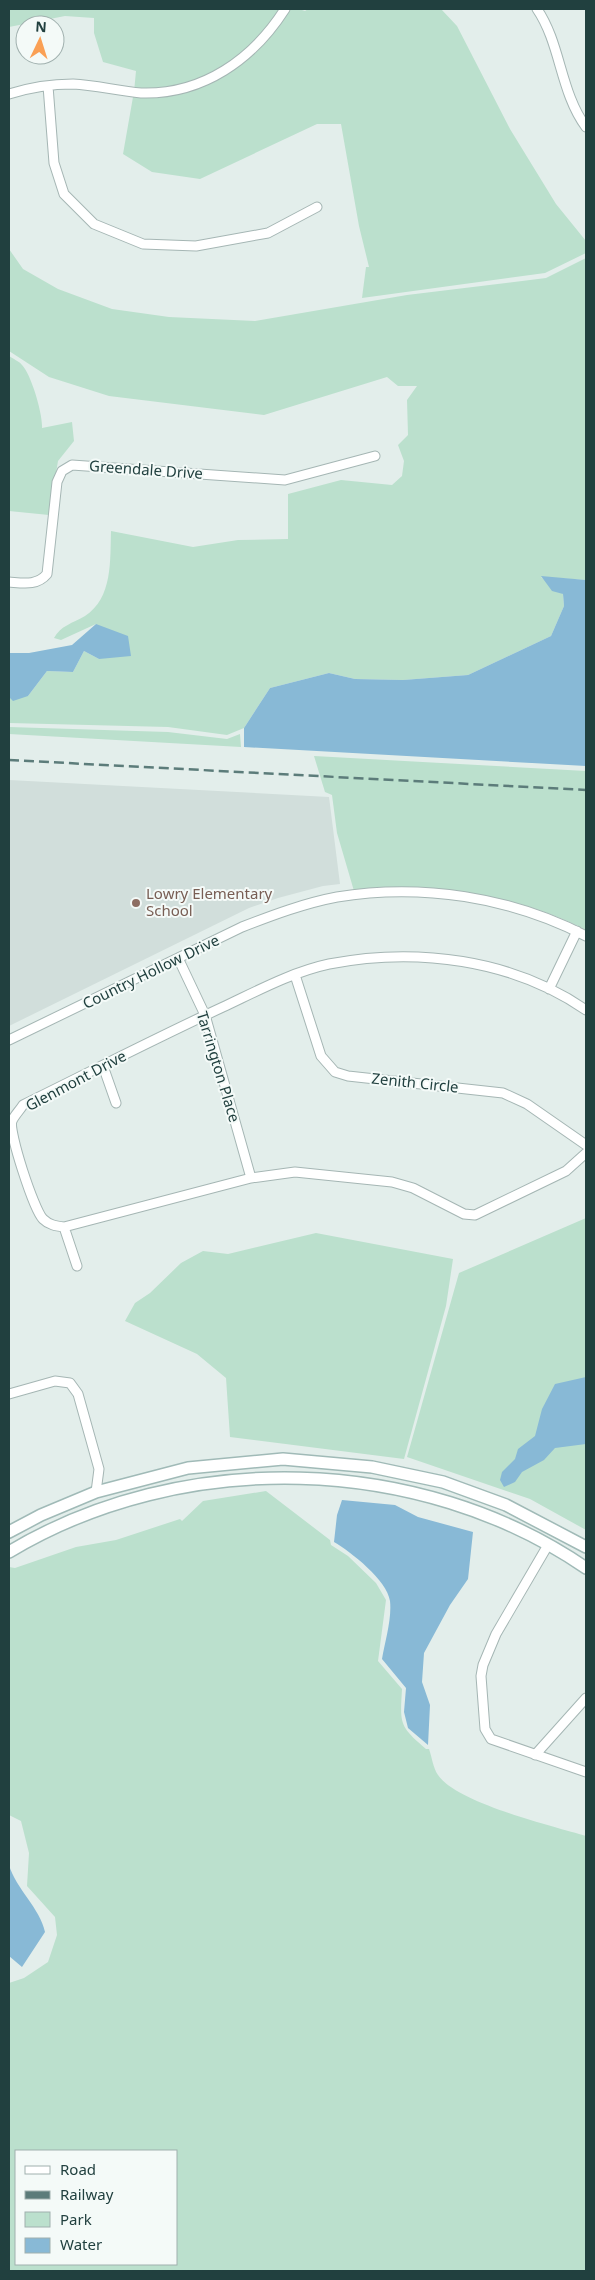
<svg xmlns="http://www.w3.org/2000/svg" width="595" height="2280" font-family="'Noto Sans',sans-serif">
  <rect width="100%" height="100%" fill="#e3eeeb"/>
  <!-- built -->
  <path fill="#d1dedb" d="M9,780L329,797L340,884L323,886L278,898L249,908L9,1026Z"/>
  <!-- green -->
  <path fill="#bbe0cd" fill-rule="evenodd" d="M9,9H299L305,11L308,9H441L457,26L510,129L556,204L586,241V253L545,273L362,298L366,267H369L359,226L341,124H317L200,179L152,172L123,154L133,97H139L134,92L136,71L103,62L94,33V18L65,16L9,27Z
    M9,249L23,269L58,289L112,309L169,317L255,321L407,295L546,278L586,258V580L541,577L563,594L564,606L551,636L468,675L403,680L355,679L329,673L270,688L244,728L227,735L168,727L9,723V696H28L47,671L73,672L84,651L99,659L96,624L61,640L54,638C60,626 73,623 85,616C113,598 110,560 111,531L193,547L238,540L288,539V494L341,480L392,485L402,476L404,461L398,445L408,435L407,400L417,386H398L387,377L264,415L109,396L49,377L9,351Z
    M9,356C13,359 19,361 22,365C31,374 43,414 42,428L72,422L74,441L58,461L49,515L9,511Z
    M9,727L168,732L227,739L240,734L241,747L9,734Z
    M314,756L586,771V930C516,894 433,882 354,891L337,833L332,795L325,792Z
    M586,1218V1530L530,1499L407,1457L459,1273Z
    M316,1233L453,1259L446,1306L404,1459L230,1437L226,1378L197,1354L125,1321L135,1303L150,1293L181,1263L203,1251L228,1254Z
    M266,1491L330,1540L331,1545L348,1556L376,1583L386,1600L378,1661L402,1689C400,1724 399,1726 426,1749H429C432,1757 433,1768 438,1775C457,1803 552,1826 586,1836V2271H9V1983L24,1978L48,1962L57,1935L55,1917L27,1886L29,1853L21,1821L9,1815V1567L15,1568L76,1547L116,1540L180,1519L182,1521L203,1501ZM16,2151H176V2264H16Z"/>
  <!-- water -->
  <path fill="#88b9d6" d="M541,576L586,580V766L244,747V728L270,688L329,673L355,679L403,680L468,675L551,636L564,606L563,594L552,591Z
    M96,624L128,636L131,656L99,659L84,651L73,672L47,671L28,696L13,701L9,697V653H29L72,645Z
    M586,1377V1444L555,1448L544,1460L522,1472L515,1482L504,1487L500,1480L502,1472L515,1459L518,1449L535,1436L542,1409L555,1384Z
    M342,1500L395,1505L418,1517L473,1532L468,1579L450,1605L424,1653L422,1682L430,1705L428,1745L408,1728L404,1712L406,1688L382,1659C385,1641 392,1619 390,1601C387,1580 351,1552 334,1542L337,1515Z
    M9,1865C16,1889 40,1908 45,1932L22,1967L9,1956Z"/>
  <g fill="none" stroke-linecap="round" stroke-linejoin="round">
    <!-- street casing -->
    <g stroke="#a5b6b4" stroke-width="11">
      <path id="street" d="M537,9C561,44 560,92 586,127
        M48,86L54,163L64,194L94,224L143,244L196,246L268,233L317,207
        M9,94C28,88 52,84 73,84C95,85 118,91 141,93C203,95 253,59 285,9
        M9,582C23,583 37,586 47,574L57,482L62,471L72,465L285,480L375,456
        M178,958L205,1015L251,1178
        M295,975L321,1056L335,1072L348,1076L503,1093L527,1104L586,1145
        M549,989L577,931
        M586,1010C512,959 416,947 329,964C292,972 257,991 223,1007C156,1038 90,1072 23,1105C20,1110 14,1116 12,1121C8,1131 34,1210 43,1219C49,1225 56,1226 64,1227L251,1178L295,1172L392,1182L413,1188L464,1214L475,1215L566,1171L586,1153
        M9,1040L242,927C273,915 305,903 337,897C421,883 511,897 586,936
        M103,1066L116,1103
        M64,1227L77,1266
        M9,1394L55,1381L70,1383L78,1394L99,1469L96,1492
        M548,1545L496,1634L483,1665L481,1676L485,1729L491,1739L586,1772
        M535,1755L586,1698"/>
    </g>
    <!-- secondary casing -->
    <g stroke="#a0bab7" stroke-width="14">
      <path id="secondary" d="M9,1532L41,1515L96,1492L188,1468L283,1459L372,1467L443,1482L506,1505L586,1547
        M9,1552C182,1448 420,1454 586,1568"/>
    </g>
    <!-- street -->
    <use href="#street" stroke="#fff" stroke-width="9"/>
    <!-- secondary -->
    <use href="#secondary" stroke="#fff" stroke-width="11"/>
    <!-- rail -->
    <path stroke="#5c7c7a" stroke-width="2.5" stroke-dasharray="10 5" stroke-linecap="butt" d="M9,760L586,790"/>
  </g>
  <!-- markers -->
  <circle fill="#8d6e63" stroke="#f4faf8" stroke-width="2" cx="136" cy="903" r="5"/>
  <g text-anchor="middle" stroke-width="4" stroke-linejoin="round" paint-order="stroke">
    <!-- street labels -->
    <g font-size="15" fill="#21403f" stroke="#f4faf8">
      <text transform="translate(146 470) rotate(4)" y="5">Greendale Drive</text>
      <text transform="translate(151 972) rotate(-26)" y="5">Country Hollow Drive</text>
      <text transform="translate(218 1067) rotate(73)" y="5">Tarrington Place</text>
      <text transform="translate(76 1081) rotate(-28)" y="5">Glenmont Drive</text>
      <text transform="translate(415 1083) rotate(6)" y="5">Zenith Circle</text>
    </g>
    <!-- education labels -->
    <g font-size="15" fill="#785e54" stroke="#f4faf8" text-anchor="start">
      <text x="146" y="899">Lowry Elementary<tspan x="146" dy="17">School</tspan></text>
    </g>
  </g>
  <!-- border -->
  <rect width="595" height="2280" fill="none" stroke="#21403f" stroke-width="20"/>
  <!-- legend -->
  <rect x="15" y="2150" width="162" height="115" fill="#f4faf8" stroke="#a0b0ae"/>
  <rect x="25" y="2166" width="25" height="8" fill="#ffffff" stroke="#a0b0ae"/>
  <text x="60" y="2175" font-size="15" fill="#21403f">Road</text>
  <rect x="25" y="2191" width="25" height="8" fill="#5c7c7a" stroke="#a0b0ae"/>
  <text x="60" y="2200" font-size="15" fill="#21403f">Railway</text>
  <rect x="25" y="2212" width="25" height="15" fill="#bbe0cd" stroke="#a0b0ae"/>
  <text x="60" y="2225" font-size="15" fill="#21403f">Park</text>
  <rect x="25" y="2238" width="25" height="15" fill="#88b9d6" stroke="#a0b0ae"/>
  <text x="60" y="2250" font-size="15" fill="#21403f">Water</text>
  <!-- north arrow -->
  <g transform="translate(40 40) rotate(4)"><circle r="24" fill="#f4faf8" stroke="#a0b0ae"/>
  <path d="M0-4L9 19L0 12L-9 19Z" fill="#faa055"/>
  <text y="-8" font-size="14" font-weight="bold" text-anchor="middle" fill="#21403f">N</text>
  </g>
</svg>
